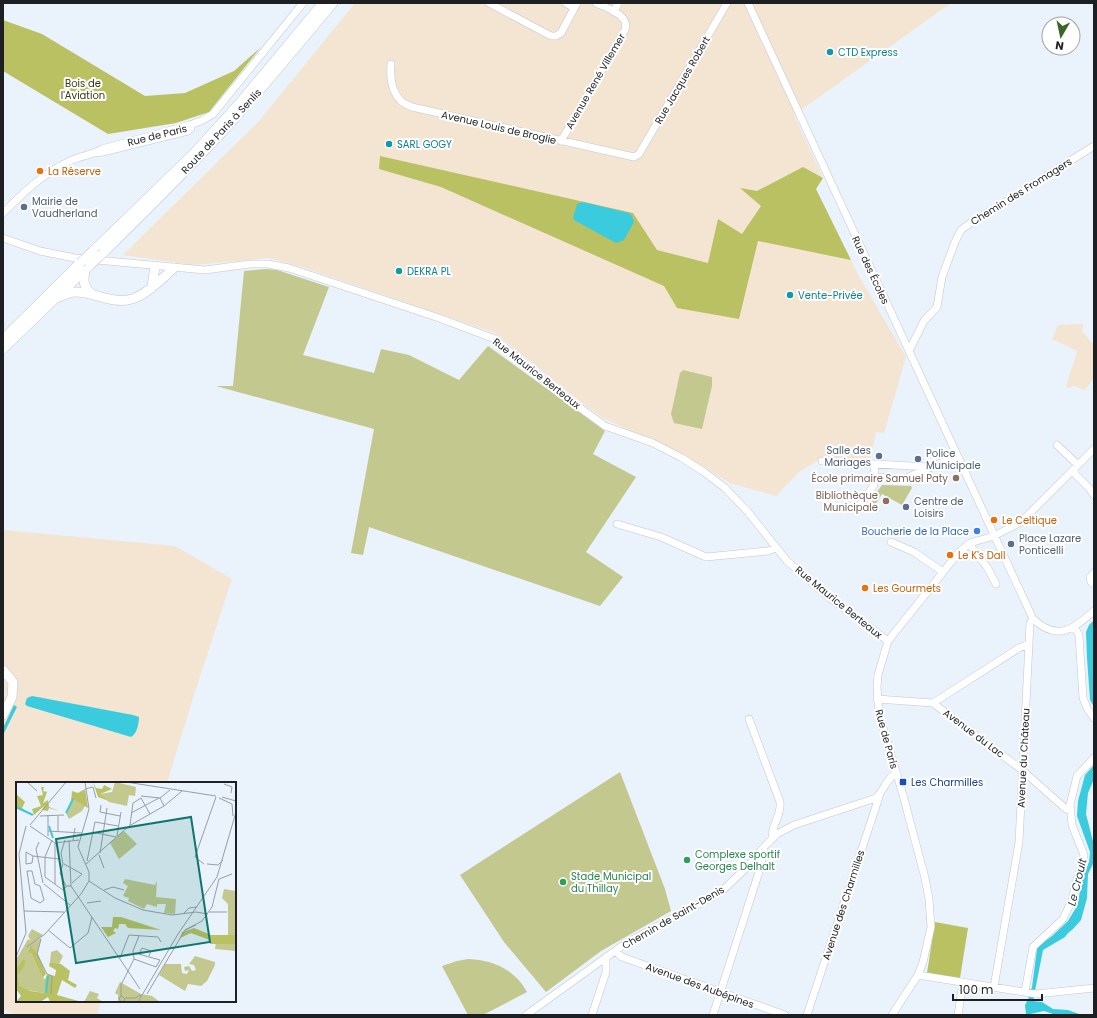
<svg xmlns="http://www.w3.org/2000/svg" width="1097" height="1018" font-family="Poppins,sans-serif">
  <rect width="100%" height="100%" fill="#eaf2fc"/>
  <!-- industrial -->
  <path fill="#f3e5d1" d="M355,3H951L794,115L823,178L816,189L820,200L860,278L906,357L884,433L876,432L870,459L822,458L799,472L776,496L730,483L685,456L601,417L573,396L495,333L302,267L269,258L193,265L123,255L259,121Z
    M1084,324L1082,331L1094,345V378L1085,390L1074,386L1070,388L1066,387L1077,351L1052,339L1058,325Z
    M3,530L175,546L232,579L193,698L167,783H17V1001H101L97,1015H18L3,1009Z"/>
  <!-- green -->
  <path fill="#c2c88e" d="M266,269L277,270L329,287L303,355L374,373L381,349L409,355L459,380L488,346L605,431L593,454L636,477L586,552L623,577L600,606L369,527L363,555L351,553L374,429L216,386H233L244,271Z
    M683,370L712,377V386L702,429L674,423L671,414L680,373Z
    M882,485L911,486L912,488L902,505L882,494L871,511L866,507Z
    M620,772L665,889L671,911L601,951L546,992L504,942L460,875Z
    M468,959C493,960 514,969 527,992L483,1015H468L442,966L457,961Z"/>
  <!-- forest -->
  <path fill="#bac162" d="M3,20L42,34L145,96L185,93L234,71L260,48L209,112L176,123L108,134L3,71Z
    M380,156L633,213L657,250L708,263L718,219L742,234L761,206L740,188L757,191L803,167L823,178L816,189L851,260L758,241L739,319L677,308L664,286L441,187L379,169Z
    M935,922L968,928L960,978L927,973Z"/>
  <!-- water -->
  <path fill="#3acbde" d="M583,202L629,213L632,216L634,222L624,240L616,243L574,220L573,218L577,204Z
    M1094,620V707L1090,700L1087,658L1086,632L1089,625Z
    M32,696L133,715L139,717C139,723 137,734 131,737L27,706L25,704L27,698Z
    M14,705L17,707L3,735V728Z
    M1094,765V779L1088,793L1086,814L1094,845V862L1088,874L1087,898L1081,920L1073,929L1068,933L1065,937L1043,950L1033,1001L1042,1002L1053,1009L1068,1010L1082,1015H1056L1044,1011L1026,1015L1025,1005L1029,997L1032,987L1037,949L1040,945L1052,936L1068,921L1077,906L1083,877L1089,862L1090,852L1077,816L1078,801L1085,775Z"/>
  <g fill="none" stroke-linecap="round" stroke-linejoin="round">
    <!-- minor casing -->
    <g stroke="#c1c7d2" stroke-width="8">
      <path id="minor" d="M489,3L551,36H556L561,33L577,3
        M566,3L574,8
        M748,3L1033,619C1058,642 1073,629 1094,611
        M614,12L618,3
        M391,64C390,76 391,91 401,101C404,104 409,105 412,107L634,157L639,154L727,3
        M190,125L203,120L213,114L303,3
        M561,141L625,30C630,15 607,8 596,3
        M3,213C24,192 42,174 70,161C80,156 92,155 102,149L190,125L191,128L188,131L103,152L95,153
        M3,238L40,251L75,258L205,270L250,264H268L289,268L439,318L495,339L553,388L605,426L653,443L682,458L704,472L725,488L748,512L787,561L830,598L888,641
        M909,351L924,321L937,307L942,277L955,242L961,230L973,221L1021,193L1027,188L1094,146
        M1057,445L1078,465
        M822,461L930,467
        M875,464L874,477L904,479L957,456
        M1072,471L1089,488L1094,495
        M859,506L874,485L875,477
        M617,524L661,537L706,557L768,551L776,548
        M891,542L914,552L943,572
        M969,544L987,567L996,584
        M1094,573L1090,577L1091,582L1094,584
        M1074,627L1079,635L1083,698L1087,708L1094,718
        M877,699L933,703L1019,648L1029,644
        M933,703L1022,770L1066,809L1070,810
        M749,719L780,802C782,816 770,826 773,838
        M616,952L622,957L785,1015
        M918,975L1036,994L1094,988
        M994,987L1019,842L1030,623L1033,619
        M1025,992L1033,947L1063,919L1073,898L1075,885L1083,862L1084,855L1072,825L1070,805L1077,776L1094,758
        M526,1015L626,943L708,899L724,889L745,869L764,847L777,834L794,825L876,798C885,789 885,780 896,773
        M592,1015L606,972V957
        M713,1015L758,875L763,856L764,847
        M807,1015L880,794
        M892,1015L918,975L923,962L931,927L929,899L925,878L903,795L879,714L877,687L878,675L888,641L959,552L970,543L994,536L1021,522L1094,449
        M958,1015L963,982"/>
    </g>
    <!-- major casing -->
    <g stroke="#c1c7d2" stroke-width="10">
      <path id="major" d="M93,251L195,152L243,99L323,3
        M103,253C144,213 185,172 224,130C262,89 297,46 333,3
        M85,270C83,281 83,287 93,295
        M152,287L155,266
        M56,298C61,296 68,293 74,292C92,291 113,305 132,299C146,295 163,278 174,268
        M3,339L80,263
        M3,349L90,265
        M3,670L13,682L12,697L3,715"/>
    </g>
    <!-- minor -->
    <use href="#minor" stroke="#fff" stroke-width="7"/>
    <!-- major -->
    <use href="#major" stroke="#fff" stroke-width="9"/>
    <!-- major-bridge casing -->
    <g stroke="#c1c7d2" stroke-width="10" stroke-linecap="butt">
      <path id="major-bridge" d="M80,263L93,251
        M90,265L103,253"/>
    </g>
    <!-- major-bridge -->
    <use href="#major-bridge" stroke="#fff" stroke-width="9"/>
  </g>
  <!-- markers -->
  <g fill="#0f9aa8" stroke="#fff" stroke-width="1.5">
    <circle cx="830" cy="52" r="4"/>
    <circle cx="389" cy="144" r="4"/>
    <circle cx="399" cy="271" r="4"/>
    <circle cx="790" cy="295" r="4"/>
  </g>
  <g fill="#e8710a" stroke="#fff" stroke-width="1.5">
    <circle cx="40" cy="171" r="4"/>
    <circle cx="994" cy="520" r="4"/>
    <circle cx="950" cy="555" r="4"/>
    <circle cx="865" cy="588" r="4"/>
  </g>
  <g fill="#5c6f8a" stroke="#fff" stroke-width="1.5">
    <circle cx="24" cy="207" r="4"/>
    <circle cx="879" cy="456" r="4"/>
    <circle cx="918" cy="459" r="4"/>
    <circle cx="906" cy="507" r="4"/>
    <circle cx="1011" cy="544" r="4"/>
  </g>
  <g fill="#8d6e63" stroke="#fff" stroke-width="1.5">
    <circle cx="956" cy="478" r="4"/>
    <circle cx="886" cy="501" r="4"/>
  </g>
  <circle fill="#3f7fe0" stroke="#fff" stroke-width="1.5" cx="977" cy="531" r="4"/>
  <rect fill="#1a4fb4" stroke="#fff" stroke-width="1.5" x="899" y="778" width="8" height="8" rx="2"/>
  <g fill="#2e9e5b" stroke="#fff" stroke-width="1.5">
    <circle cx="687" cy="860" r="4"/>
    <circle cx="563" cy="882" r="4"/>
  </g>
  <g text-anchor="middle" stroke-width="4" stroke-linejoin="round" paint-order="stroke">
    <!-- culture labels -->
    <g font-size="10" fill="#0d838f" stroke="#fff" text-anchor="start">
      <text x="838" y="56">CTD Express</text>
      <text x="397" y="148">SARL GOGY</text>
      <text x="407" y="275">DEKRA PL</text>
      <text x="798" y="299">Vente-Privée</text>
    </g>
    <!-- street labels -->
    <g font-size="10" fill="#1d1f23" stroke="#fff">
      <text transform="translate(682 80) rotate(-60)" y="4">Rue Jacques Robert</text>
      <text transform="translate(595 81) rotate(-60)" y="4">Avenue René Villemer</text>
      <text transform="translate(499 127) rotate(13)" y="4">Avenue Louis de Broglie</text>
      <text transform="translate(221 131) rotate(-47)" y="4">Route de Paris à Senlis</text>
      <text transform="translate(157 135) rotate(-14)" y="4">Rue de Paris</text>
      <text transform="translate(1021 191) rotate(-32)" y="4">Chemin des Fromagers</text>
      <text transform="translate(871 270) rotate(65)" y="4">Rue des Écoles</text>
      <text transform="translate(537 373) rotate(38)" y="4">Rue Maurice Berteaux</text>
      <text transform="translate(839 602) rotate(39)" y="4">Rue Maurice Berteaux</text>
      <text transform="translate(974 733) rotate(37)" y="4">Avenue du Lac</text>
      <text transform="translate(887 739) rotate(75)" y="4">Rue de Paris</text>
      <text transform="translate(1023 758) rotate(-87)" y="4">Avenue du Château</text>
      <text transform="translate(843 905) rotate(-72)" y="4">Avenue des Charmilles</text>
      <text transform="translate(673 917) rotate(-30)" y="4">Chemin de Saint-Denis</text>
      <text transform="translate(700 985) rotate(20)" y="4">Avenue des Aubépines</text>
    </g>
    <!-- park labels -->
    <g font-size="10" fill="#35370e" stroke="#fff">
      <text x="83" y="87">Bois de<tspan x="83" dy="12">l'Aviation</tspan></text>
    </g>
    <!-- food labels -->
    <g font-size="10" fill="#c56008" stroke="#fff" text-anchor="start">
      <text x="48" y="175">La Réserve</text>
      <text x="1002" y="524">Le Celtique</text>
      <text x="958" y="559">Le K's Dall</text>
      <text x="873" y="592">Les Gourmets</text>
    </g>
    <!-- service labels -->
    <g font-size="10" fill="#4e5e75" stroke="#fff" text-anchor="start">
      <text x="32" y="205">Mairie de<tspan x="32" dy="12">Vaudherland</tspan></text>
      <text x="871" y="454" text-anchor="end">Salle des<tspan x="871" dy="12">Mariages</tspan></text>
      <text x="926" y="457">Police<tspan x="926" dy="12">Municipale</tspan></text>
      <text x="914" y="505">Centre de<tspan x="914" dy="12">Loisirs</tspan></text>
      <text x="1019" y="542">Place Lazare<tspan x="1019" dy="12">Ponticelli</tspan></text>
    </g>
    <!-- education labels -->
    <g font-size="10" fill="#785e54" stroke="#fff" text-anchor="end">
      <text x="948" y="482">École primaire Samuel Paty</text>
      <text x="878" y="499">Bibliothèque<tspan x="878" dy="12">Municipale</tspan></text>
    </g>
    <!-- shop labels -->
    <g font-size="10" fill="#366cbe" stroke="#fff" text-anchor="end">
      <text x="969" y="535">Boucherie de la Place</text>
    </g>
    <!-- transit labels -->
    <g font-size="10" fill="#164399" stroke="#fff" text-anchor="start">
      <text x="911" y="786">Les Charmilles</text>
    </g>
    <!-- leisure labels -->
    <g font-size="10" fill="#27864d" stroke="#fff" text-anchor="start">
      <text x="695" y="858">Complexe sportif<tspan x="695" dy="12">Georges Delhalt</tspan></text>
      <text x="571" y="880">Stade Municipal<tspan x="571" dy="12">du Thillay</tspan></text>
    </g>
    <!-- water labels -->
    <g font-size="11" font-style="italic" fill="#22393d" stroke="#fff">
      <text transform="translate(1077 882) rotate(-76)" y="4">Le Croult</text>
    </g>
  </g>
  <!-- overview -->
  <g transform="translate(16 782)">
    <rect width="220" height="220" fill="#eaf2fc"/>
    <path d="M99,0L120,5L119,14L113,13L111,24L93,20L84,12L96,10ZM58,18L69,24L66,29L53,37L50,31ZM108,49L121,62L103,77L94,61ZM109,97L139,103L141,99L140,115L160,117L159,132L148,131L150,122H141V125L131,122L128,127L112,119L113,116L107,114L112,104L107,101ZM208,107L220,109V169L199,167L201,153H212V122L206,116ZM16,147L27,153L18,161L25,156L22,171H15L29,201V211L10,208L3,205L1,199L7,177L0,186V178L12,157L15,159L12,154ZM41,168L47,174L43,182L34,180L35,170ZM179,174L199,180V183L191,199L185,204L172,202L169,209L143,193L149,182H165L166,191L171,192L173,188L169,189L168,185L173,184L176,189L180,188L178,183L173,182ZM104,200L125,212L136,214L144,220H102V213L99,211ZM74,209L83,212L81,216L87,220H68Z" fill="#c2c88e"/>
    <path d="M77,0L80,6L86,7L88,3L96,7L84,12L93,19L82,15ZM25,5H28L27,9L31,10L27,21L32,18L33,25L43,29L33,26L32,29L26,28L28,24L18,33L16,27L25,24L21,14L27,13ZM69,7L72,26L58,18L51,30L55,19L56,9L62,11ZM0,12L9,20L6,26L15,33L0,26ZM97,135H105L145,148L112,146L109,142H103L102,147L99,146L97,149L100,151L92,155L85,145H96ZM178,146L195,153H220V162H194V158L175,151L164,156L166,150ZM15,164L22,172L30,192L27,195L29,198L31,192L39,194L40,188L33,184L34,180L45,182L54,189L52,198L61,203L59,206L46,198L41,213L66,220H34L32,215L24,220H0L5,214L0,207V186L7,177L10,180L2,194L3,204L14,209L29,211V201L15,171L12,170Z" fill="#bac162"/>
    <path fill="none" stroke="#3acbde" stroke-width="2" d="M0,25L17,33M50,31L57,17M33,44L37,56M30,211L32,194"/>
    <path fill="none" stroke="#989ea5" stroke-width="1" d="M11,0L21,9M110,0L200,14M208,2L216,5L215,11M69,7L77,5L80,16M125,14L144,16L148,24M206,15L220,19M125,16L134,32M144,16L154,8M203,16L216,22L217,34M85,23L84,30L104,34M115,31L143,16M24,34L48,33M14,43L50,0M114,43L117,21L125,16M14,44L39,61M32,49L66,51M42,49V34M76,50L100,55M32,54V33M101,54L105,30M36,58L29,75V95L47,108L51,104H55M49,58L45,71L47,82L44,91L50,104M53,58L55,104L124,207M57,58L59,46M23,60L20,67L27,101M39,61L63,58M84,71L91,26M83,73L88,86M17,74L16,81L10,82V70L17,74L43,77M71,79L79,40L102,44M48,82L66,92M70,82L113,44L148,24L166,9M188,82L179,75L200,15M191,82L202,83L207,78M11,89H16L19,102L24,104L28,118L24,121L15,116ZM73,99L99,116L127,128L156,133L180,130L192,132M56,101L66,92M28,102L54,123M39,102V61M88,108L97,105L108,108M71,121L85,119M8,129L48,130M193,130H211M168,131L173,126L181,125M180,143L169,148L186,139L196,125L203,97L216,92M32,148L54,166L72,151L76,135M25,157L21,172L31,192L36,194L35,212M11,165L29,152L65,112L73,99V90L62,65L73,27L69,0M124,170L126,166L135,169L133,174M0,175L10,151L3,72L10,44M104,176L113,153L142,155L145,160M118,177L140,185L144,178L119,171M131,212L169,148M105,215V203L118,177L117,169L123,154M109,216H119L125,213M105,220L103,216L106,214L109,217L107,220M122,220L162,152L201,95L220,30"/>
    <path fill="#0f766e" fill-opacity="0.15" stroke="#0f766e" stroke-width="2" d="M175,35L194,160L60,181L40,57Z"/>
    <rect width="220" height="220" fill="none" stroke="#1d1f23" stroke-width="2"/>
  </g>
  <!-- border -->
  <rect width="1097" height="1018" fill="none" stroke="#1d1f23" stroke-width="8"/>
  <!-- north arrow -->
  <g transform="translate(1061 36) rotate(189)"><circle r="19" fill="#ffffff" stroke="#a5a5a7"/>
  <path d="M0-3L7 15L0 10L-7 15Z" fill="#396624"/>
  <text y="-6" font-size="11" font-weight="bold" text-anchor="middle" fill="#1d1f23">N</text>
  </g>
  <!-- scale -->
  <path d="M953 994v6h89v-6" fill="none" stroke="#1d1f23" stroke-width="2"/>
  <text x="959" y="994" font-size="12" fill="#1d1f23" stroke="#ffffff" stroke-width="3" paint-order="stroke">100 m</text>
</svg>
